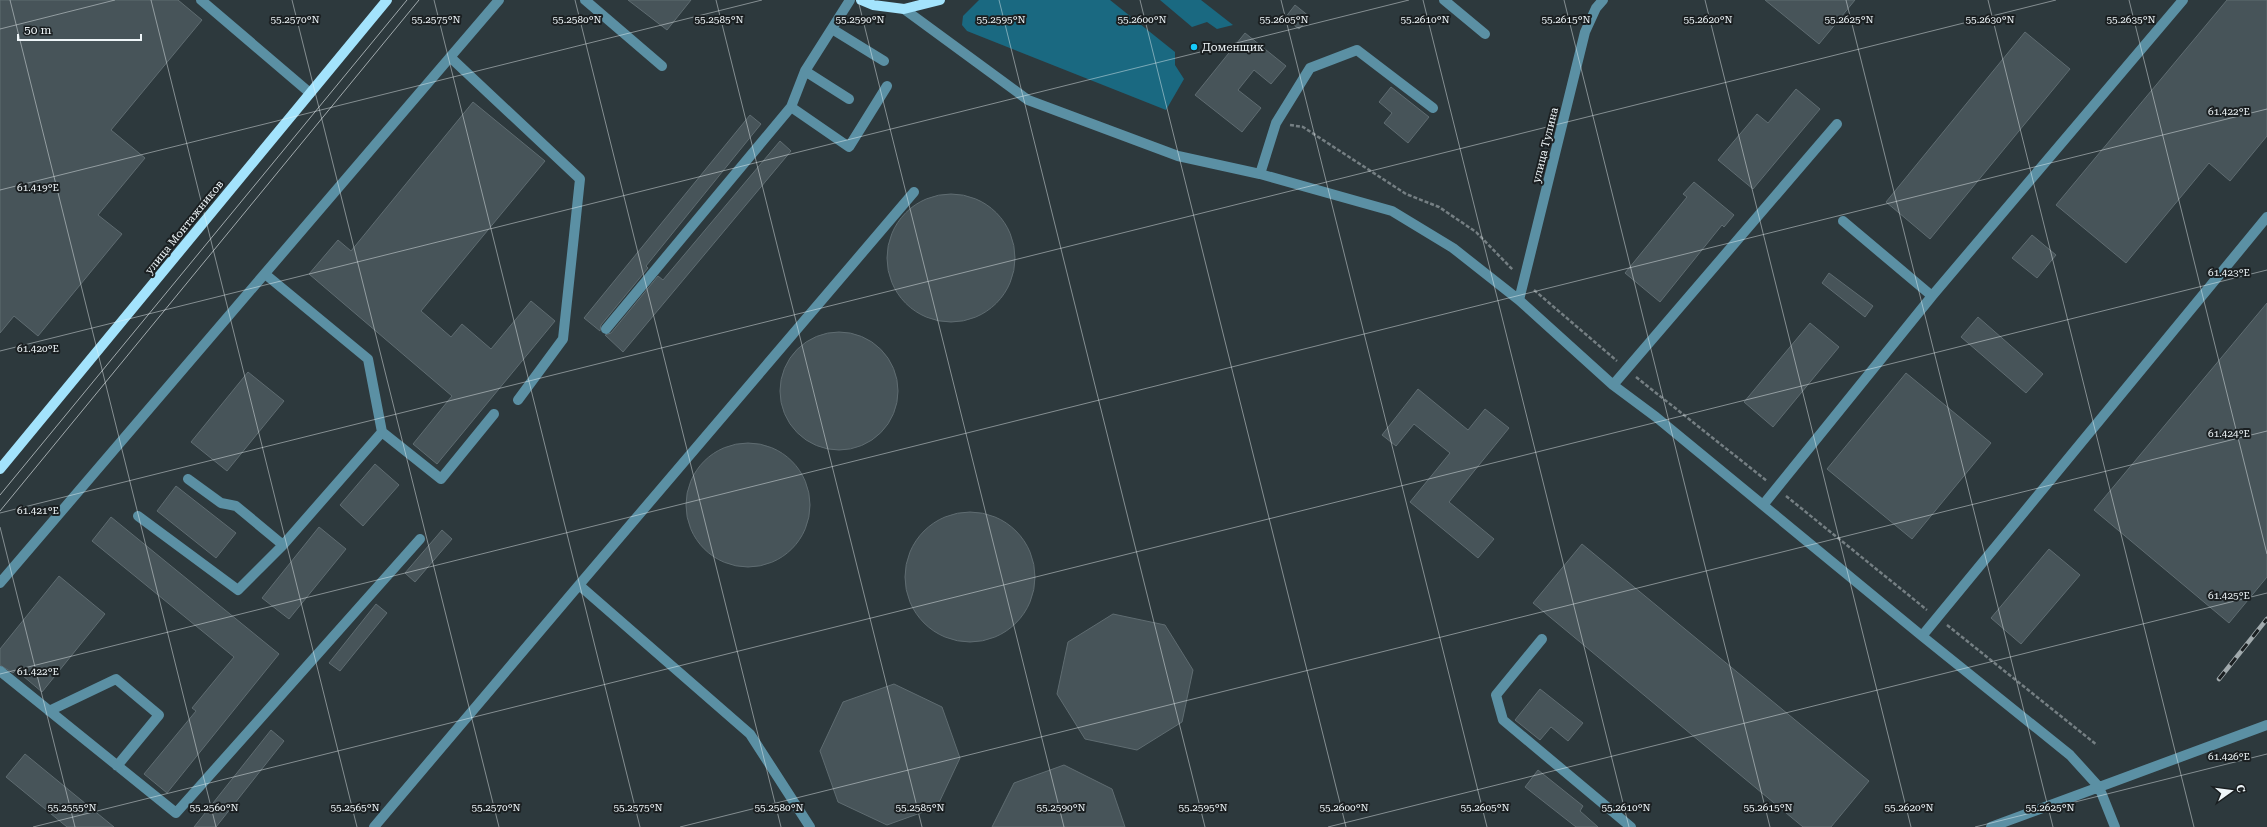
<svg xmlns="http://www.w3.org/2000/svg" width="2267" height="827" font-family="'Roboto Serif',serif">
  <rect width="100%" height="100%" fill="#2d393d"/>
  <!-- forest -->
  <path fill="#1a6981" d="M979,0H1110L1175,52V65L1184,79L1166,110L967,31L962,25L963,16Z
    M1160,0H1201L1233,25L1217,29L1207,22L1192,27Z"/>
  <!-- building -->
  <path fill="#475459" stroke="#5f6c71" d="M0,0H178L202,20L111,130L145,158L98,215L122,234L38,336L14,316L0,333Z
    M628,0H691L667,30Z
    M1765,0H1855L1819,44Z
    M2227,0H2267V136L2230,181L2209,163L2126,263L2056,205Z
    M1295,5L1310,17L1299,29L1285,18Z
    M2025,32L2070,69L1930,239L1886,202Z
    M1245,33L1286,66L1271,84L1254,70L1238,90L1261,108L1242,132L1195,95Z
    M1391,87L1429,117L1408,143L1384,123L1392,113L1379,102Z
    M1796,89L1820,109L1753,189L1718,160L1757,114L1768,123Z
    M473,102L545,161L421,311L451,337L462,324L491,349L531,301L555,321L437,464L413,444L452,396L309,274L338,240L351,251Z
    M750,115L761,124L646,266L648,268L601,325L600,331L584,318Z
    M780,141L791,151L623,352L605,335L611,333L658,276L663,280Z
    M1694,182L1734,215L1724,227L1722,225L1660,302L1625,273L1687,197L1683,194Z
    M887 258a64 64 0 1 1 128 0a64 64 0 1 1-128 0Z
    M2032,235L2056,255L2037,278L2012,258Z
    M1829,273L1873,306L1865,317L1822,283Z
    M2267,303V577L2229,623L2094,510Z
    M1978,317L2043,374L2026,393L1961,337Z
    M1810,323L1839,347L1773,427L1744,402Z
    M780 391a59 59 0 1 1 118 0a59 59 0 1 1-118 0Z
    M248,372L284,401L227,471L191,442Z
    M1906,373L1991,443L1912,539L1827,469Z
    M1418,389L1468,430L1485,409L1509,428L1449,502L1494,539L1478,558L1410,502L1450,453L1414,424L1396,446L1382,435Z
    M686 505a62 62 0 1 1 124 0a62 62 0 1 1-124 0Z
    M375,464L399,485L363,526L340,505Z
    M176,486L236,533L216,558L157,511Z
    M905 577a65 65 0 1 1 130 0a65 65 0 1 1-130 0Z
    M111,517L279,654L167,793L144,774L196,711L192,708L234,657L92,541Z
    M319,527L346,549L289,619L262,598Z
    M442,530L452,539L415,582L405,573Z
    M1582,544L1869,781L1831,827H1803L1533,603Z
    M2049,549L2080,575L2021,644L1991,618Z
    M59,576L105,614L42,692L16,670L13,673L0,665V649Z
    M376,604L387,613L340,671L329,663Z
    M1113,614L1165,625L1193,670L1182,722L1137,750L1085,739L1057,694L1068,642Z
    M894,684L942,707L960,758L937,807L887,825L838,802L820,751L843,702Z
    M1540,689L1583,723L1568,741L1551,727L1540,740L1515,720Z
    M271,730L284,741L216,827H194Z
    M25,754L114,827H67L6,777Z
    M1064,765L1112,789L1125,827H992L1014,783Z
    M1538,770L1583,806L1580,811L1598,827H1576L1525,787Z"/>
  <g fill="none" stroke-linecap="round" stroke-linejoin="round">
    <!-- path -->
    <path stroke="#757f83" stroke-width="2.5" stroke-dasharray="4 2" stroke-linecap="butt" d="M1290,125L1303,127L1406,194L1439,207L1476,232L1513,270
      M1534,290L1617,361
      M1636,377L1767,481
      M1786,496L1927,610
      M1947,625L2097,745"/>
    <!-- minor -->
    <path stroke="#5b90a4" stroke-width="10" d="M201,0L310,93
      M585,0L662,66
      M850,0L805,71L791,107L849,147L887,86
      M1444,0L1485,34
      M904,9L1028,100L1178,156L1260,174L1392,211L1453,248L1519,300L1613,385L1656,417L1922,636L2070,755L2099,787L2115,827
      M832,29L884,61
      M450,57L580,179L563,339L518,400
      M805,71L849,99
      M1260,174L1276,123L1310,68L1357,50L1433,108
      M1843,221L1932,296
      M265,274L368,359L382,432L441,479L494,414
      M1519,300L1585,32L1596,8L1603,0
      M606,329L791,107
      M1613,385L1837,124
      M188,479L221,503L236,506L283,545
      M1763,505L1932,296L2183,0
      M138,516L238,590L283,545L382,432
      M0,583L499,0
      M1922,636L2267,217
      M1542,639L1496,695L1503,720L1631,827
      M0,671L176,813L420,539
      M49,711L116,679L159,715L117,766
      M374,827L579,585
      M810,827L750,734L579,585L914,192
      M1991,827L2267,725"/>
    <!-- major -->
    <path stroke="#a3e3fc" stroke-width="10" d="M861,0L873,5L904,9L940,0
      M0,469L387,0"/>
    <!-- tram -->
    <path stroke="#a1aaad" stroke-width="1" d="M0,495L407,0
      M0,511L419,0"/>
    <!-- rail casing -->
    <g stroke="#a1aaad" stroke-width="4.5">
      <path id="rail" d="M2219,679L2267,619"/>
    </g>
    <!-- rail -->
    <use href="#rail" stroke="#1a1f21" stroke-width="3" stroke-dasharray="9" stroke-linecap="butt"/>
  </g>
  <!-- ticks -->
  <path fill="none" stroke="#eff6f9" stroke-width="1" stroke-opacity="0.45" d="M10,0L216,827M151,0L357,827M292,0L499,827M434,0L640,827M575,0L781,827M716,0L922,827M858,0L1064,827M999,0L1205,827M1140,0L1346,827M1281,0L1487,827M1423,0L1629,827M1564,0L1770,827M1705,0L1911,827M1846,0L2053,827M1988,0L2194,827M2129,0L2267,554M0,29L115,0M0,190L762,0M0,351L1409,0M0,513L2056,0M0,527L75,827M0,674L2267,109M33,827L2267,270M680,827L2267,431M1328,827L2267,593M1975,827L2267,754"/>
  <!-- markers -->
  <circle fill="#15cafb" stroke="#1a1f21" stroke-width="1.5" cx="1194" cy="47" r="4"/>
  <g text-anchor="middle" stroke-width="4" stroke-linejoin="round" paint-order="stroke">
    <!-- poi labels -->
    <g font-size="11" fill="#eff6f9" stroke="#1a1f21" text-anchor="start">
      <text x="1202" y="51">Доменщик</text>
    </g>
    <!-- street labels -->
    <g font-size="11" fill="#eff6f9" stroke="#1a1f21">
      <text transform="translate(1545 145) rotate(-76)" y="4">улица Тулина</text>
      <text transform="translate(184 227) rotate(-51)" y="4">улица Монтажников</text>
    </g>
  </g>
  <g font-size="10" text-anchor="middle" fill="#eff6f9" stroke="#1a1f21" stroke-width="4" stroke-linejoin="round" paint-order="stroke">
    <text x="577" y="23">55.2580°N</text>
    <text x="1142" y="23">55.2600°N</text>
    <text x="1425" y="23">55.2610°N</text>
    <text x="1708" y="23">55.2620°N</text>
    <text x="2131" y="23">55.2635°N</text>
    <text x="295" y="23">55.2570°N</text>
    <text x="436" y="23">55.2575°N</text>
    <text x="719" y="23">55.2585°N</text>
    <text x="860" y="23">55.2590°N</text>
    <text x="1001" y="23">55.2595°N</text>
    <text x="1284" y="23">55.2605°N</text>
    <text x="1566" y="23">55.2615°N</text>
    <text x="1849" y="23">55.2625°N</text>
    <text x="1990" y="23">55.2630°N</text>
    <text x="2229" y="115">61.422°E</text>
    <text x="38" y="191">61.419°E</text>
    <text x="2229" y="276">61.423°E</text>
    <text x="38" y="352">61.420°E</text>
    <text x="2229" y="437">61.424°E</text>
    <text x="38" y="514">61.421°E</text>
    <text x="2229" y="599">61.425°E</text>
    <text x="38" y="675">61.422°E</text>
    <text x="2229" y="760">61.426°E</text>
    <text x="72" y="811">55.2555°N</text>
    <text x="214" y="811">55.2560°N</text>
    <text x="355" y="811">55.2565°N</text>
    <text x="496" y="811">55.2570°N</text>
    <text x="638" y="811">55.2575°N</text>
    <text x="779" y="811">55.2580°N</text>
    <text x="920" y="811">55.2585°N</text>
    <text x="1061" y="811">55.2590°N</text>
    <text x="1203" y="811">55.2595°N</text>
    <text x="1344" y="811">55.2600°N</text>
    <text x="1485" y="811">55.2605°N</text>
    <text x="1626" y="811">55.2610°N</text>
    <text x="1768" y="811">55.2615°N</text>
    <text x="1909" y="811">55.2620°N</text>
    <text x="2050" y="811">55.2625°N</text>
  </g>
  <!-- north arrow -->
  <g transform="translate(2231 791) rotate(76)" stroke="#1a1f21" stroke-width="3" paint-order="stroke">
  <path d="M0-3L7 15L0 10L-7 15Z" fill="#eff6f9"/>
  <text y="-6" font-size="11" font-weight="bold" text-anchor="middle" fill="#eff6f9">С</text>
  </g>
  <!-- scale -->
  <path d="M18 34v6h123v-6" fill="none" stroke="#eff6f9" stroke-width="2"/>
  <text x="24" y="34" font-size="12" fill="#eff6f9" stroke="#1a1f21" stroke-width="3" paint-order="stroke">50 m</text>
</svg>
